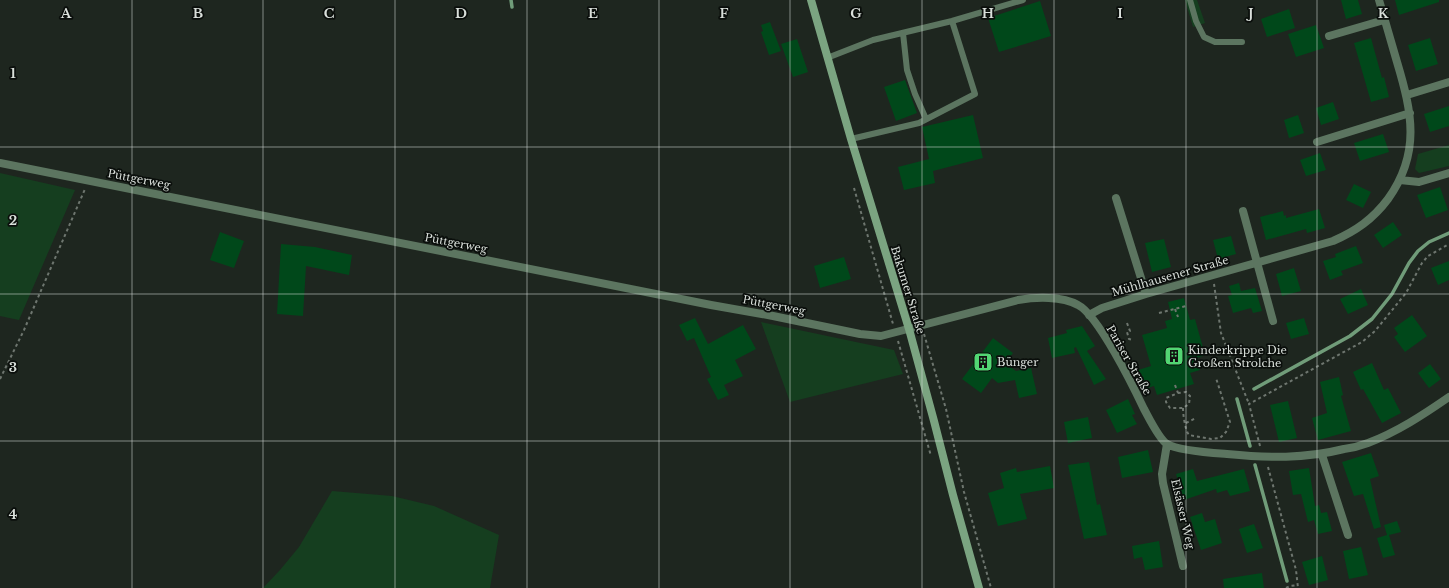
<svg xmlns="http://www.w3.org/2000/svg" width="1449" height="588" font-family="'Libre Baskerville',serif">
  <rect width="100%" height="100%" fill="#1e261f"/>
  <!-- green -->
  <path fill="#153e1f" d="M1185,0H1197L1205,23L1193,27Z
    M1449,145V166L1419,173L1415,169L1418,154Z
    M0,173L75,190L19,320L0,316Z
    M761,322L894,350L903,374L790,402Z
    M332,491L392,496L434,506L499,535L490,588H263L280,570L299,547Z"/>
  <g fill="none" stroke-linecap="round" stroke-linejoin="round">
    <!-- stream -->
    <path stroke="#709c79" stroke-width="3.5" d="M511,0L512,7
      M1254,389L1350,336L1372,319L1392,294L1409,263L1418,251L1429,242L1449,233
      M1237,399L1250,446
      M1255,465L1287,581"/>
  </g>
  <!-- building -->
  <path fill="#00481a" d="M1341,0H1358L1362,14L1346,19Z
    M1395,0H1439V2L1399,15Z
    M1040,1L1051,36L999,52L988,18Z
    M1289,9L1295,28L1267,37L1261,19Z
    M770,22L781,51L769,55L761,32L763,31L761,25Z
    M1316,25L1324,48L1296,57L1288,34Z
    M1371,38L1382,78L1384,77L1389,97L1371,102L1354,43Z
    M1430,38L1438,64L1416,71L1408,45Z
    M797,39L808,72L793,77L781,44Z
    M905,80L917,113L896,121L884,87Z
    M1333,102L1339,119L1321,125L1316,108Z
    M1449,106V126L1430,132L1424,114Z
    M973,115L983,158L933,171L935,183L904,190L898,167L929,159L922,127Z
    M1298,115L1304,133L1289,138L1284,120Z
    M1383,134L1389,152L1360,161L1354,143Z
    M1320,153L1326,170L1306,176L1300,160Z
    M1354,184L1371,192L1363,208L1346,200Z
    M1440,187L1448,210L1426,218L1417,195Z
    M1319,209L1325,228L1307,233L1306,229L1266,240L1260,217L1283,211L1284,216L1286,215V218Z
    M1393,222L1402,235L1383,248L1374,235Z
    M220,232L244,241L234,268L210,260Z
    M1231,236L1236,254L1218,259L1213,240Z
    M1164,239L1171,267L1152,272L1145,243Z
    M281,244L315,247L352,255L349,275L306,266L303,316L277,314Z
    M1356,246L1363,263L1341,271L1343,275L1330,280L1323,261L1336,257L1335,254Z
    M844,257L851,279L820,288L814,266Z
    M1449,261V280L1438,285L1431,268Z
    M1294,268L1301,291L1282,296L1276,274Z
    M1239,283L1241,291L1255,288L1262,311L1253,313L1251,308L1233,313L1228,296L1232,295L1229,286Z
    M1361,289L1368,305L1348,314L1340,299Z
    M1184,298L1190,320L1195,319L1205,355L1197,358L1200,370L1190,373L1194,384L1157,395L1154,386L1144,389L1138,370L1151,366L1142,335L1167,328L1165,321L1172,319L1168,302Z
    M1412,315L1427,336L1405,352L1394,337L1398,334L1394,328Z
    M695,318L708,344L743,325L756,349L735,360L743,376L724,385L729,395L718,400L707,379L711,377L694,338L687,341L679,325Z
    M1304,318L1309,334L1291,339L1286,323Z
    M1082,326L1095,346L1087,351L1106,379L1094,385L1076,347L1074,348L1075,353L1052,358L1048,338L1067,333L1066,330Z
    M993,338L1013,353L1005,363L1016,371L1031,368L1037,394L1019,398L1015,380L998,383L992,378L981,393L962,379Z
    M1372,363L1384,390L1388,388L1401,413L1382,423L1363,389L1361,390L1353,372Z
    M1430,364L1441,379L1429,388L1418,373Z
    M1339,377L1343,395L1341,396L1351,431L1318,440L1312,418L1327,413L1320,382Z
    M1128,399L1135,414L1132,415L1137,424L1117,433L1106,410Z
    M1288,401L1297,438L1279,442L1270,405Z
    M1088,417L1092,438L1068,443L1064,422Z
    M1148,450L1153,472L1122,478L1118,457Z
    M1371,453L1379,476L1370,479L1381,527L1374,529L1363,494L1354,496L1342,462Z
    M1089,462L1097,505L1100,504L1107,535L1084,539L1068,465Z
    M1050,466L1054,488L1020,494L1027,519L998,526L988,493L1004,488L1000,473L1016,468L1017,472Z
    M1309,468L1315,506L1319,505L1321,513L1327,512L1332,531L1318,534L1314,520L1308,522L1301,494L1293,495L1289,471Z
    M1193,469L1197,481L1244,469L1250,491L1230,496L1227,490L1217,493L1216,489L1184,500L1176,474Z
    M1202,513L1205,522L1215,519L1222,543L1201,550L1190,517Z
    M1397,521L1401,532L1389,535L1395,555L1383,558L1377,538L1387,535L1384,525Z
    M1254,524L1263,548L1247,553L1239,529Z
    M1159,541L1163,567L1145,570L1142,557L1134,559L1132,546Z
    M1361,547L1368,575L1349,579L1343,551Z
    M1322,556L1328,580L1309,585L1302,562Z
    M1262,573L1264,588H1224L1223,579Z"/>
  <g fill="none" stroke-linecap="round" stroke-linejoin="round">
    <!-- path -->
    <path stroke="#6e766f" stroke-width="2" stroke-dasharray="3 3" stroke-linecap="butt" d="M854,188L893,324
      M1214,284L1221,333L1249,404
      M1175,309L1178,317
      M1159,313L1186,306
      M1127,323L1130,331L1127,332L1129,339L1133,340
      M924,334L946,409L964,492L991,588
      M898,341L931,456
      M0,379L24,330L85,189
      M1175,385L1178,393L1166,398V402L1170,408H1183L1189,404L1190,396L1186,392L1178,393
      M1183,408C1183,414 1185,430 1189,435L1211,439L1220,438L1226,432L1230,422L1216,378
      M1186,423L1196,418
      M1260,446L1249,404L1362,342L1375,331L1406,293L1422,263L1428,256L1449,244
      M1268,467L1296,570L1298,588
      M1286,588L1290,586L1298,585"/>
    <!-- service -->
    <path stroke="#5c7560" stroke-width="6" d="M1190,0L1196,21L1204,37L1215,42H1242
      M903,33L907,70L915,94L926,119
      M827,58L873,40L952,21L1023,0
      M851,139L919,123L975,94L952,21"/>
    <!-- minor -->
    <path stroke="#5c7560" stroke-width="8" d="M1329,36L1384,20
      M1407,95L1449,82
      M1317,142L1410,113
      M0,163L711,305L773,316L860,334L881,336L1018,300C1036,297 1062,296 1078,305C1098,315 1133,386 1144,409C1149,418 1159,439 1167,444C1179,451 1213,453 1227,454C1268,458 1304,459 1344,449C1352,448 1360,446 1368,443C1397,432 1423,415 1449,397
      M1400,180L1419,182L1449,173
      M1116,198L1146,294
      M1243,211L1273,321
      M1089,315L1102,308L1146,294L1333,241C1356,231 1373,219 1388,199C1421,153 1412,112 1397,62C1391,41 1385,21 1379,0
      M1167,444L1162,474L1163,483L1183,566
      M1322,455L1348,535"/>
    <!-- secondary -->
    <path stroke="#7ba481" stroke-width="8" d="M811,0L851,139L909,329L934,421L953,495L979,588"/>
  </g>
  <!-- grid -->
  <path fill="none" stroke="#d9dfda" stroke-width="1" stroke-opacity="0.55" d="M132,0V588M263,0V588M395,0V588M527,0V588M659,0V588M790,0V588M922,0V588M1054,0V588M1186,0V588M1317,0V588M0,147H1449M0,294H1449M0,441H1449"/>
  <!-- icons -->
  <defs>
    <g id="building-square" transform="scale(1)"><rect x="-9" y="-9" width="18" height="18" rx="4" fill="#52d673" stroke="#0a0e0b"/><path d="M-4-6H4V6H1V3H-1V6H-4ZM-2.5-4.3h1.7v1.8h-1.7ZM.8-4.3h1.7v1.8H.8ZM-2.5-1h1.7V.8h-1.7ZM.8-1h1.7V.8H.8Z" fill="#111"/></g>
  </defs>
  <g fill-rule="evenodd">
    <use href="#building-square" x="1174" y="356"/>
    <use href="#building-square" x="983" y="362"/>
  </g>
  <g text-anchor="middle" stroke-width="3.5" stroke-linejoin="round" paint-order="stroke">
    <!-- street labels -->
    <g font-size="11" fill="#d9dfda" stroke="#0a0e0b">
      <text transform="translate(139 179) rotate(11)" y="4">Püttgerweg</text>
      <text transform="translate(456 243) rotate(11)" y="4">Püttgerweg</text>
      <text transform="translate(1170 276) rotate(-16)" y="4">Mühlhausener Straße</text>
      <text transform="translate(908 290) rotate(73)" y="4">Bakumer Straße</text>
      <text transform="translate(774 305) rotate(11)" y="4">Püttgerweg</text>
      <text transform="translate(1129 360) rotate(60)" y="4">Pariser Straße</text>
      <text transform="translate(1183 514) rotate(77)" y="4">Elsässer Weg</text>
    </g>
    <!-- poi labels -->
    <g font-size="11" fill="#d9dfda" stroke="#0a0e0b" text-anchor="start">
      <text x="1188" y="354">Kinderkrippe Die<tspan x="1188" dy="13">Großen Strolche</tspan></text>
      <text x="997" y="366">Bünger</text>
    </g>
  </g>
  <g font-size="13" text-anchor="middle" font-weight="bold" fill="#d9dfda" stroke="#0a0e0b" stroke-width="3.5" stroke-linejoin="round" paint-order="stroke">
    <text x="66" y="18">A</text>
    <text x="198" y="18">B</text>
    <text x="329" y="18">C</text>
    <text x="461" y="18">D</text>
    <text x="593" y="18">E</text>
    <text x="724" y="18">F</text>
    <text x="856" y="18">G</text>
    <text x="988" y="18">H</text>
    <text x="1120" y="18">I</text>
    <text x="1251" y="18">J</text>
    <text x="1383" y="18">K</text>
    <text x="13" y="78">1</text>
    <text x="13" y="225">2</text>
    <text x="13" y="372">3</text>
    <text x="13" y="519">4</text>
  </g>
</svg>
